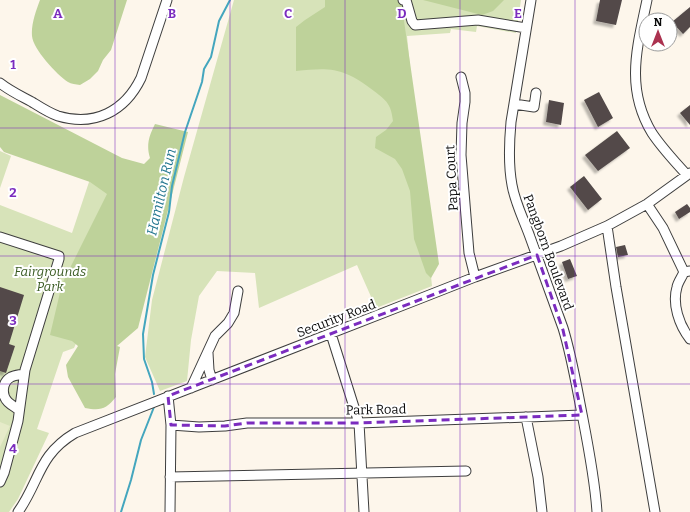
<svg xmlns="http://www.w3.org/2000/svg" width="690" height="512" font-family="Bitter,serif">
  <defs>
    <filter id="shadow"><feDropShadow dx="-3" dy="3" stdDeviation="1" flood-color="#0004"/></filter>
  </defs>
  <rect width="100%" height="100%" fill="#fdf6eb"/>
  <!-- green -->
  <path fill="#d7e3b9" d="M234,0H521L516,33L477,26L476,32L451,29L450,33L407,36L432,286L376,308L357,265L259,308L255,273L217,271L199,296L191,340L187,381L160,391L145,357L152,300L184,177Z
    M0,151L11,156L0,188Z
    M94,167L146,187L74,348L63,352L37,429L49,433L18,499L9,512H0V205L72,233Z"/>
  <!-- forest -->
  <path fill="#bed29a" d="M40,0H127L111,50L103,60L98,71L90,79L80,85C76,84 71,84 68,82C57,75 33,49 32,36C31,24 36,11 40,0Z
    M325,0H401L439,264L431,278L426,273L414,239L410,191L402,169L395,159L375,148L376,137L386,130L393,121C391,104 387,101 374,91C344,68 332,67 296,71V27L305,20L325,7Z
    M423,0H504L493,11L482,15Z
    M0,95L122,158L144,164L150,158C146,145 149,136 155,124L188,132L138,328L117,346L120,347L115,374L116,397C106,409 101,411 85,408L68,377L66,365L78,346L72,341L50,335L62,284L107,194L90,182L4,152L0,147Z"/>
  <!-- pitch -->
  <path fill="#e6ebc9" d="M0,422L10,426L0,447Z"/>
  <g fill="none" stroke-linecap="round" stroke-linejoin="round">
    <!-- stream -->
    <path stroke="#44a6be" stroke-width="2" d="M154,394L152,382L144,359L143,334L153,275L169,212L172,186L185,132L202,82L204,69L211,57L219,21L230,0
      M121,512L131,480L141,440L154,407"/>
  </g>
  <!-- building -->
  <path fill="#524a49" filter="url(#shadow)" d="M600,0H622L616,25L596,21Z
    M690,7V27L683,34L672,22Z
    M599,92L613,118L598,127L584,100Z
    M549,100L564,103L561,125L546,122Z
    M690,105V125L680,113Z
    M617,131L630,148L598,171L585,155Z
    M584,176L602,199L588,210L570,187Z
    M687,204L690,208V212L679,219L675,212Z
    M625,245L628,255L618,257L616,247Z
    M570,259L577,276L568,279L562,262Z
    M0,287L24,295L9,344L15,346L6,373L0,371Z"/>
  <g fill="none" stroke-linecap="round" stroke-linejoin="round">
    <!-- minor casing -->
    <g stroke="#3e3e3e" stroke-width="11">
      <path id="minor" d="M403,0H406L412,21L415,25L478,20L526,28
        M531,0L511,122C509,144 508,164 512,185C515,203 524,220 530,237C541,267 552,297 563,328C572,357 577,389 583,419C589,450 595,481 597,512
        M647,0C637,48 625,88 652,133C662,148 675,162 687,175
        M461,77L465,93V102L462,123L461,155L469,253L475,277
        M0,83C10,91 21,96 32,102C40,107 49,113 58,116C95,127 125,111 141,78L167,0
        M514,104L534,107L536,93
        M647,204L663,228L684,272
        M607,226L616,287L655,512
        M0,237L59,256V259L25,370L18,421L4,473L0,482
        M690,271L684,272C682,277 678,282 677,287C672,304 679,325 690,339
        M331,334L359,423L364,512
        M208,353L209,370L212,380
        M191,388L215,336L228,323L234,313L238,291
        M168,396L171,425L170,512
        M19,410C15,407 11,405 8,402C1,395 2,382 11,377C15,375 20,375 24,374
        M526,417L538,477L542,512
        M171,425L199,427L225,426L247,423H359L582,415
        M170,477L466,471
        M18,512C40,481 38,455 75,433L419,299L475,277L561,246L607,226L647,204L690,173"/>
    </g>
    <!-- minor -->
    <use href="#minor" stroke="#fff" stroke-width="9"/>
  </g>
  <!-- marked area -->
  <path fill="none" stroke="#7b2cbf" stroke-width="3" stroke-dasharray="8 5" stroke-linejoin="round" d="M537,255L563,330L582,415L359,423H247L225,426L171,425L168,396Z"/>
  <!-- grid -->
  <path fill="none" stroke="#7b2cbf" stroke-width="1" stroke-opacity="0.55" d="M115,0V512M230,0V512M345,0V512M460,0V512M575,0V512M0,128H690M0,256H690M0,384H690"/>
  <g text-anchor="middle" stroke-width="4" stroke-linejoin="round" paint-order="stroke">
    <!-- street labels -->
    <g font-size="13" fill="#0b0b0b" stroke="#fff">
      <text transform="translate(451 178) rotate(-93)" y="5">Papa Court</text>
      <text transform="translate(549 252) rotate(70)" y="5">Pangborn Boulevard</text>
      <text transform="translate(336 318) rotate(-21)" y="5">Security Road</text>
      <text transform="translate(376 409) rotate(-1)" y="5">Park Road</text>
    </g>
    <!-- park labels -->
    <g font-size="13" font-style="italic" fill="#3a5b23" stroke="#fff">
      <text x="50" y="276">Fairgrounds<tspan x="50" dy="15">Park</tspan></text>
    </g>
    <!-- water labels -->
    <g font-size="14" font-style="italic" fill="#22758f" stroke="#fff">
      <text transform="translate(161 192) rotate(-77)" y="5">Hamilton Run</text>
    </g>
  </g>
  <g font-size="13" text-anchor="middle" font-weight="bold" fill="#7b2cbf" stroke="#fff" stroke-width="4" stroke-linejoin="round" paint-order="stroke">
    <text x="58" y="18">A</text>
    <text x="172" y="18">B</text>
    <text x="288" y="18">C</text>
    <text x="402" y="18">D</text>
    <text x="518" y="18">E</text>
    <text x="13" y="69">1</text>
    <text x="13" y="197">2</text>
    <text x="13" y="325">3</text>
    <text x="13" y="453">4</text>
  </g>
  <!-- north arrow -->
  <g transform="translate(658 32)"><circle r="19" fill="#ffffff" stroke="#9d9d9d"/>
  <path d="M0-3L7 15L0 10L-7 15Z" fill="#ab3250"/>
  <text y="-6" font-size="11" font-weight="bold" text-anchor="middle" fill="#0b0b0b">N</text>
  </g>
</svg>
